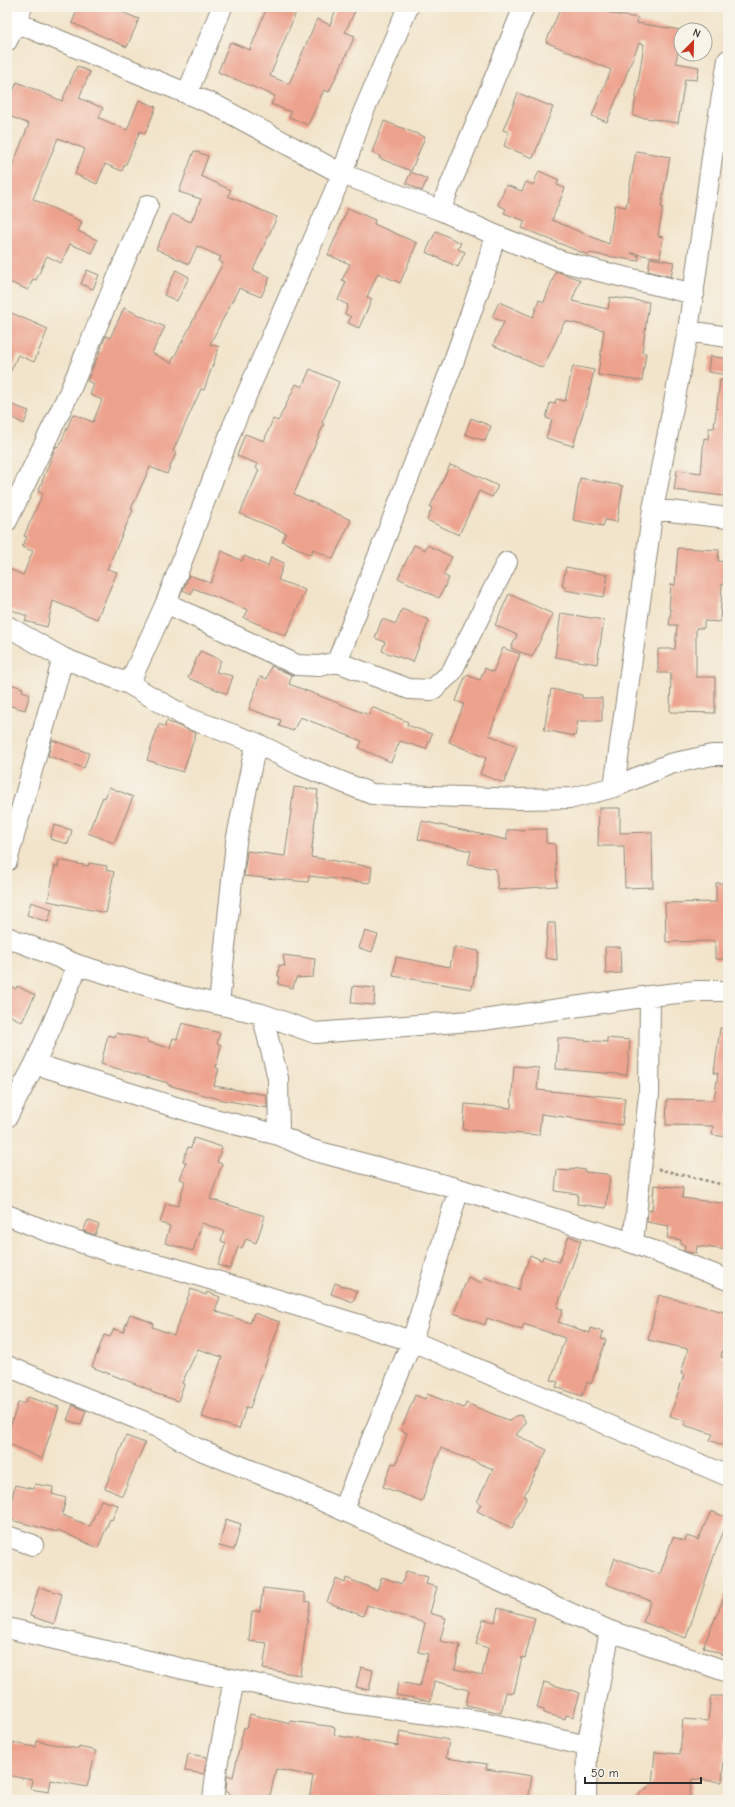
<svg xmlns="http://www.w3.org/2000/svg" width="735" height="1807" font-family="'Comic Neue',sans-serif">
  <rect width="100%" height="100%" fill="#f7f3e8"/>
  <filter id="ink" filterUnits="userSpaceOnUse"><feTurbulence type="fractalNoise" baseFrequency=".025" numOctaves="2"/><feDisplacementMap in="SourceGraphic" scale="8" xChannelSelector="R" yChannelSelector="G"/><feConvolveMatrix kernelMatrix="1 2 1 2 8 2 1 2 1" color-interpolation-filters="sRGB"/></filter>
  <filter id="wash" filterUnits="userSpaceOnUse"><feTurbulence type="fractalNoise" baseFrequency=".012" numOctaves="4" result="noise"/><feDisplacementMap in="SourceGraphic" scale="16" xChannelSelector="R" yChannelSelector="G"/><feGaussianBlur stdDeviation="0.9" result="paint"/><feColorMatrix in="noise" values="0 0 0 0 0 0 0 0 0 0 0 0 0 0 0 0 0 1.4 0 .05"/><feComposite in="paint" operator="in"/></filter>
  <g filter="url(#wash)">
    <rect width="100%" height="100%" fill="#f2e4ca"/>
    <g id="blocks">
      <!-- building -->
      <path fill="#eda28d" d="M78,7H109L139,19L127,47L72,23Z
        M267,7H298L270,76L289,84L317,19L330,25L337,7H357L345,32L355,36L329,92L324,90L308,125L289,117L291,112L271,104L275,96L218,72L230,42L250,50Z
        M561,7H596L613,14L638,18L637,23L681,30L676,63L699,67L697,80L685,79L678,123L633,116L644,44L639,43L607,122L592,116L611,70L546,42Z
        M77,66L90,72L79,98L103,108L99,118L127,130L139,100L156,107L145,134L140,131L126,164H125L122,171L105,164L97,184L75,174L85,149L58,138L33,199L82,222L78,231L97,240L92,253L70,244L61,263L47,256L36,280L33,279L28,290L7,281V179L29,124L7,115V106L17,82L62,101Z
        M518,93L553,107L533,158L504,146L509,132L503,130Z
        M384,121L425,137L411,171L379,158L380,156L372,152Z
        M194,151L208,156L201,176L231,190L228,196L277,217L253,270L270,277L261,297L239,288L210,344L219,347L204,390L201,389L173,451L176,453L167,474L150,467L131,509L133,510L107,569L117,572L97,619L53,601L47,627L25,621L27,616L7,608V568L23,575L33,551L22,547L27,537L24,536L43,493L38,492L56,446L59,447L73,414L93,422L102,400L90,395L94,384L87,381L102,347H101L106,336L110,338L124,308L165,327L152,353L171,363L223,263L219,261L221,257L197,246L189,264L156,249L172,214L191,222L201,199L179,192Z
        M636,151L670,157L661,207H663L658,236L663,237L660,258L631,253L639,256L638,261L589,253L588,255L522,228L525,221L504,213L506,209L498,205L506,185L522,191L526,182L533,185L539,171L559,180L557,185L565,188L552,220L609,244L615,205L626,207Z
        M411,172L427,179L422,191L406,183Z
        M348,208L375,220L374,224L417,243L400,283L378,273L367,297L372,299L359,328L348,323L351,317L345,314L348,305L338,300L346,282L342,280L350,264L328,255Z
        M436,231L461,243L458,249L465,252L458,267L426,252Z
        M650,258L674,262L671,277L648,271Z
        M87,270L99,275L93,289L81,284Z
        M176,270L189,277L177,301L164,295Z
        M556,271L580,280L572,301L608,309L610,297L649,302L642,353H646L642,381L598,375L604,330L565,321L543,368L493,345L504,322L492,317L499,302L533,317L539,300L544,302Z
        M7,311L48,329L34,362L18,355L7,379Z
        M710,356L728,359V375L708,372Z
        M573,366L594,370L588,397L573,446L546,438L552,420L546,418L550,403L555,404L556,399L565,401Z
        M310,369L339,382L322,423L324,424L294,494L351,520L333,559L313,549L311,555L282,541L286,533L240,514L259,470L256,468L258,464L237,456L245,434L264,441L273,419L278,421L296,384L302,387Z
        M720,380H728V473L724,496L674,490L677,470L701,473L704,438L708,439L709,428H714Z
        M7,403L29,411L24,424L7,415Z
        M471,418L491,426L485,441L465,434Z
        M450,465L455,467L456,466L498,486L492,497L479,491L459,535L427,520L432,508L430,507Z
        M580,478L623,486L617,522L605,520L603,526L573,520Z
        M414,545L425,550L427,545L452,557L443,575L449,578L439,598L398,578Z
        M678,548L719,550L718,561L728,562V585L722,584L720,622L704,621V628H696V677H715V713L670,712L671,673H658V649H675L677,625H669L671,609H669L671,584L675,585Z
        M222,551L242,561L244,556L268,566L271,557L284,563L278,580L305,590L286,636L244,618L248,610L193,588L191,594L183,590L189,575L211,583Z
        M566,567L608,575L604,597L565,590V587L562,586Z
        M509,594L553,614L532,657L511,648L517,635L495,625Z
        M402,609L429,620L413,662L382,651L385,642L375,638L382,619L396,624Z
        M561,613L604,620L597,664L555,657Z
        M503,648L520,654L489,735L517,746L504,783L480,774L486,758L449,742L464,704L456,701L466,675L480,680L485,668L493,672Z
        M200,651L221,660L216,672L233,676L227,694L188,678Z
        M271,666L292,675L289,684L369,715L372,707L408,722L407,725L432,734L426,749L400,741L391,762L359,748L362,741L300,717L293,731L279,726L281,720L249,709L260,677L267,679Z
        M7,683L23,688L22,691L30,694L25,710L7,705Z
        M551,689L582,695V698H602V721H578L575,736L544,730Z
        M166,721L196,733L183,772L147,760L159,724L165,727Z
        M52,740L89,753L84,768L48,756Z
        M109,787L133,797L114,843L88,833L103,797L105,798Z
        M294,787L318,790L311,857L372,867L370,883L309,876L308,882L244,876L247,851L285,856Z
        M599,808H620V833L652,832L653,887L625,888L624,846H598Z
        M422,821L507,840V830L546,829V843L555,844L557,886L498,890L496,869L468,864L471,851L418,839Z
        M54,825L72,830L68,844L50,839Z
        M59,860L88,866L89,863L107,866L106,870L114,872L106,913L48,901L55,866L58,867Z
        M716,883H728V959H715V941L666,942L665,903L716,902Z
        M31,902L52,909L48,922L27,915Z
        M548,923H555L557,960L545,958Z
        M365,931L378,935L372,952L359,948Z
        M454,947L479,951L472,989L393,976L396,957L450,967Z
        M605,947H620L621,973L606,974Z
        M283,955L315,959L313,977L296,978L293,988L278,984L280,977L278,976L279,965L285,966Z
        M7,984L16,989L17,986L35,995L22,1022L7,1014Z
        M353,986L375,988L374,1005L351,1003Z
        M182,1023L220,1033L217,1043L221,1045L216,1068L219,1069L214,1086L267,1095V1108L223,1100L168,1085V1083L101,1064L108,1035L115,1037L116,1033L136,1037L147,1040V1042L170,1048L173,1038L177,1039Z
        M720,1028H728V1137L712,1135L713,1126L666,1125L667,1099L714,1100L718,1073H714Z
        M558,1038L607,1042V1038L630,1040L627,1075L556,1069Z
        M514,1066L539,1068L537,1090L625,1098L622,1125L541,1114L539,1135L463,1130L465,1104L511,1108Z
        M194,1138L222,1147L217,1162L222,1164L210,1199L265,1216L256,1243L246,1239L242,1248L238,1247L230,1269L218,1265L226,1243L221,1241L224,1231L202,1223L193,1251L165,1243L170,1226L160,1223L166,1203L178,1206L185,1181L180,1179L186,1163L183,1161L188,1147L191,1148Z
        M571,1168L585,1170V1172L606,1174L610,1176L606,1208L577,1204L578,1194L555,1191L557,1170L570,1171Z
        M654,1185L683,1188L682,1198L728,1204V1250L697,1246L696,1253L687,1252L684,1251L685,1245L680,1244L681,1240L667,1238L669,1226L647,1222L648,1210L652,1211Z
        M88,1220L99,1225L95,1235L83,1231Z
        M569,1236L581,1241L557,1307L563,1310L558,1322L590,1333L591,1328L603,1332L601,1339L606,1340L591,1384L587,1382L582,1396L556,1387L558,1382L551,1380L565,1338L524,1324L522,1330L487,1318L485,1325L454,1313L468,1277L482,1283L484,1277L518,1290L530,1255L542,1260L543,1256L559,1262Z
        M335,1283L357,1291L353,1302L331,1294Z
        M191,1289L206,1295L207,1292L220,1297L215,1311L250,1323L254,1313L280,1322L250,1408L246,1407L239,1429L202,1417L222,1357L198,1349L182,1383L184,1384L178,1401L151,1392V1390L92,1367L104,1335L110,1337L114,1329L123,1332L130,1314L153,1323L152,1327L174,1335Z
        M659,1295L728,1313V1330L721,1357L728,1359V1448L710,1440L713,1434L684,1425L686,1421L670,1416L684,1375L681,1374L688,1349L648,1340Z
        M427,1394L464,1408L466,1403L510,1421L515,1416L521,1415L525,1420V1424L516,1435L547,1450L524,1496L527,1497L512,1528L477,1511L481,1504L477,1502L493,1469L441,1448L422,1501L383,1487L392,1463L396,1464L407,1433L401,1430L415,1395L425,1399Z
        M28,1397L59,1407L42,1459L7,1443V1436L18,1403H25Z
        M73,1405L86,1411L81,1425L67,1420Z
        M126,1436L145,1443L122,1496L105,1488Z
        M35,1484L53,1487L52,1494L66,1498L62,1515L90,1526L101,1500L118,1505L112,1520L110,1519L98,1548L58,1530L57,1532L7,1519L15,1485L33,1489Z
        M711,1511L728,1518V1521L716,1550L686,1638L643,1622L651,1601L606,1584L615,1558L660,1574L673,1537L685,1541L687,1536L698,1540Z
        M226,1519L241,1524L234,1550L219,1546Z
        M406,1571L428,1577L426,1584L437,1587L430,1613L446,1618L440,1641L460,1645L455,1669L482,1675L488,1648L476,1644L483,1619L495,1622L498,1608L535,1618L525,1658L522,1657L514,1693L506,1692L501,1713L466,1705L469,1690L434,1681L431,1701L396,1695L398,1682L420,1686L428,1654L418,1652L425,1623L367,1605L363,1616L327,1602L336,1579L345,1583L346,1578L377,1590L382,1577L402,1584Z
        M39,1587L62,1594L54,1624L30,1616Z
        M263,1588L305,1593V1601L310,1602L300,1675L263,1669L267,1643L249,1641L252,1611H260Z
        M728,1588V1657L703,1647Z
        M361,1667L373,1670L369,1690L356,1687Z
        M544,1682L580,1693L573,1717L566,1715L565,1719L544,1713V1710L537,1708Z
        M711,1696H728V1737H726L722,1782L692,1779L689,1800H632L652,1784L655,1752L680,1754L683,1719L708,1721Z
        M250,1714L290,1724V1721L335,1727L334,1735L398,1746L400,1731L449,1740L446,1758L487,1764L486,1769L532,1776L528,1800H475L441,1795L440,1800H309L313,1776L276,1769L269,1800H228L229,1793L226,1792L227,1775L233,1777L244,1727L247,1728Z
        M37,1741L79,1749V1747L96,1751L87,1787L51,1780L49,1792L30,1789L32,1780L7,1775V1742L36,1747Z
        M188,1754L207,1757L204,1774L185,1771Z"/>
    </g>
  </g>
  <g filter="url(#ink)">
    <use href="#blocks" fill-opacity="0" stroke="#8e887a" stroke-width="1"/>
    <g fill="none" stroke-linecap="round" stroke-linejoin="round">
      <!-- minor casing -->
      <g stroke="#8e887a" stroke-width="22">
        <path id="minor" d="M15,22L217,106L342,174L440,210L495,235L561,261L599,271L694,294
          M7,41L22,7
          M187,94L222,7
          M440,210L524,7
          M688,331L728,337
          M653,509L728,518
          M7,521L69,393L148,205
          M166,603L297,665L319,666L337,662L409,689L432,690L451,673L507,562
          M7,626L63,658L129,684L188,718L256,743L300,765L372,794L520,799L573,798L614,787L670,764L712,755H728
          M337,662L452,366L484,276L495,235
          M129,684L166,603L233,426L342,174L363,113L408,7
          M614,787L653,509L688,331L713,150L728,60
          M7,861L63,658
          M7,937L78,965L181,996L262,1014L315,1033L483,1020L650,996L696,991H728
          M219,1004L236,842L256,743
          M262,1014L278,1078L279,1135
          M35,1064L218,1120L279,1135L312,1150L459,1189L633,1243L728,1280
          M7,1117L35,1064L78,965
          M7,1215L44,1230L116,1254L177,1269L412,1341L728,1476
          M633,1243L649,1094L650,996
          M7,1366L162,1429L196,1448L287,1485L610,1631L728,1672
          M343,1509L412,1341L459,1189
          M7,1536L33,1545
          M7,1628L192,1671L344,1702L479,1721L587,1746
          M213,1800L217,1766L234,1680
          M586,1800L587,1746L610,1631"/>
      </g>
      <!-- path -->
      <path stroke="#8e887a" stroke-width="2.5" stroke-dasharray="3 3" stroke-linecap="butt" d="M658,1169L728,1186"/>
      <!-- minor -->
      <use href="#minor" stroke="#fff" stroke-width="20"/>
    </g>
  </g>
  <!-- margin -->
  <rect width="735" height="1807" fill="none" stroke="#f7f3e8" stroke-width="24"/>
  <!-- north arrow -->
  <g transform="translate(693 42) rotate(23)"><circle r="19" fill="#f7f3e8" stroke="#a5a39c"/>
  <path d="M0-3L7 15L0 10L-7 15Z" fill="#c8321e"/>
  <text y="-6" font-size="11" font-weight="bold" text-anchor="middle" fill="#2b2b2b">N</text>
  </g>
  <!-- scale -->
  <path d="M585 1777v6h116v-6" fill="none" stroke="#2b2b2b" stroke-width="2"/>
  <text x="591" y="1777" font-size="12" fill="#2b2b2b" stroke="#f7f3e8" stroke-width="3" paint-order="stroke">50 m</text>
</svg>
